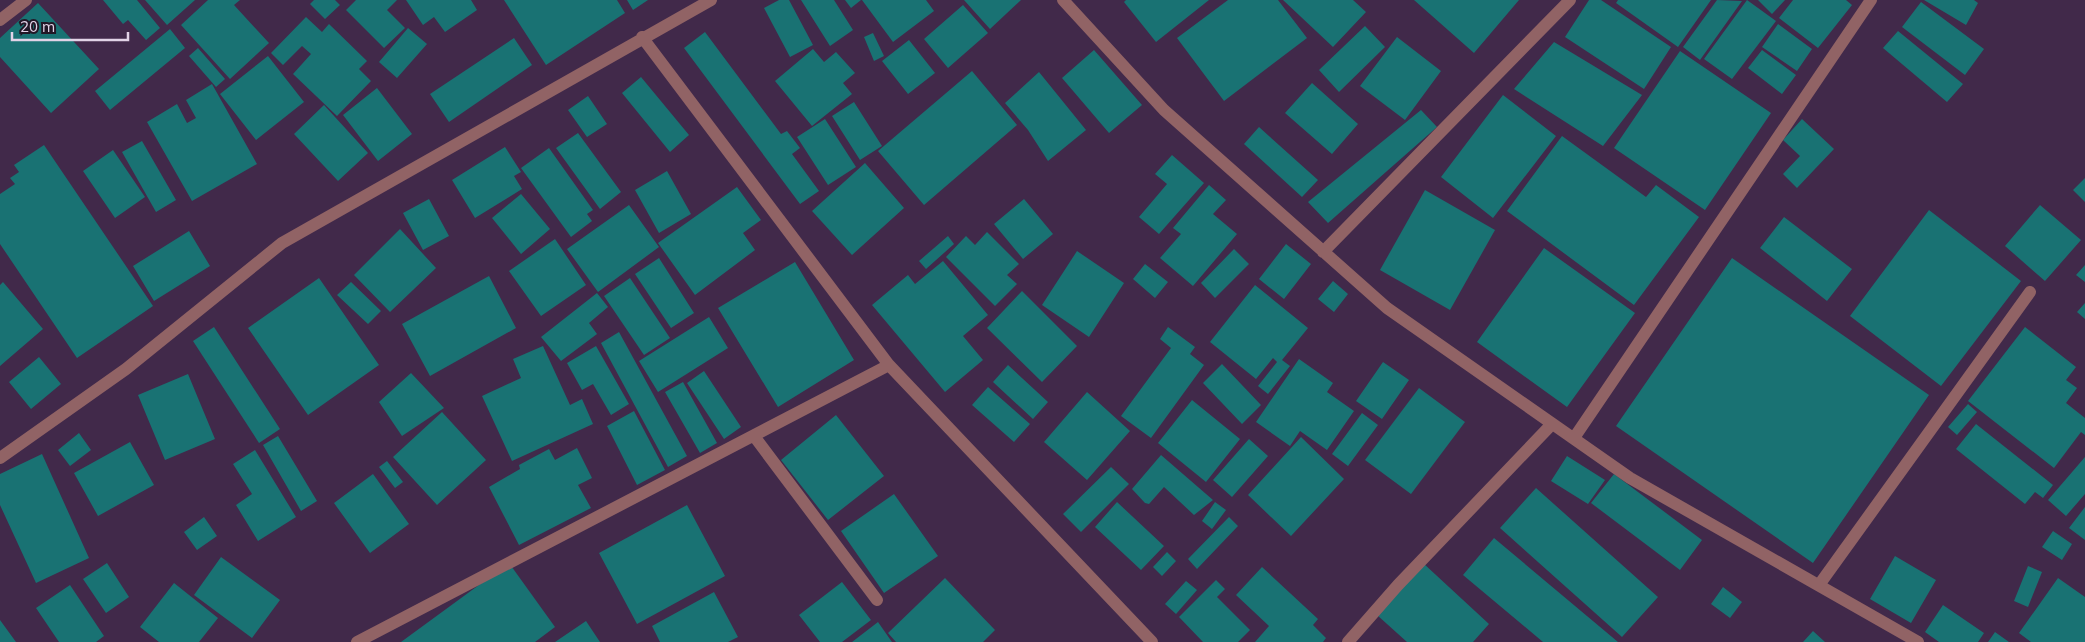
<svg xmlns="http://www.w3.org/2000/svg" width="2085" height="642" font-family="Mulish,sans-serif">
  <rect width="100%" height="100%" fill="#41294a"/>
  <!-- building -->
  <path fill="#197273" d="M103,0H137L160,28L146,40L128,20L123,24Z
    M145,0H195L167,25Z
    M208,0H240L234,5L269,43L230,79L181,25Z
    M314,0H335L340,5L325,19L310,4Z
    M356,0H397L387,10L405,28L384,48L346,10Z
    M406,0H471L477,10L445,32L434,17L423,25Z
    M504,0H617L625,13L546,65Z
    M627,0H648L633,10Z
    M779,0H789L813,45L790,57L764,8Z
    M801,0H834L853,30L830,46Z
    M845,0H861L851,8Z
    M862,0H926L934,11L893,42Z
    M964,0H1021L990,29Z
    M1126,0H1209L1156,42L1124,2Z
    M1228,0H1278L1307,38L1224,101L1177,38Z
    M1283,0H1353L1366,12L1333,47Z
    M1414,0H1519L1474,53Z
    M1589,0H1601L1671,47L1644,89L1565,37Z
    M1618,0H1711L1678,47L1616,3Z
    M1717,0L1742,1L1700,60L1683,47Z
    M1747,0L1776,21L1732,79L1704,59Z
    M1758,0H1785L1772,14Z
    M1793,0H1846L1852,5L1818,48L1779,18Z
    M1924,0H1974L1978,3L1966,25Z
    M1921,2L1984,49L1965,75L1902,27Z
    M38,3L99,69L51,113L0,57V38Z
    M963,5L988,33L948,68L924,39Z
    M306,17L322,32L329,24L367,61L359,69L371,81L337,116L293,74L311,54L302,46L283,65L271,53Z
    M1778,24L1812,49L1797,71L1762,47Z
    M1365,26L1385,47L1339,92L1319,70Z
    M408,28L427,44L397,78L379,62Z
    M170,29L185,48L110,110L95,91Z
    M1898,31L1963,84L1947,102L1883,48Z
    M705,32L781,134L787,131L800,148L792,154L819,191L800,204L684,48Z
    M873,33L884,56L874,61L864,37Z
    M1397,37L1441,71L1405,120L1360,86Z
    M514,38L532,65L449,122L430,94Z
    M909,40L935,73L908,94L882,61Z
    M1554,42L1642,95L1603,146L1514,89Z
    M198,48L225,79L216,87L189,56Z
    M813,49L824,62L836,52L855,73L843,83L852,94L812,126L775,81Z
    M1094,50L1142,105L1109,133L1062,78Z
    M1762,50L1796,75L1782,94L1748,68Z
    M1680,51L1771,113L1705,210L1614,148Z
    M268,56L304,102L256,140L220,94Z
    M972,71L1017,125L924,205L878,151Z
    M1039,72L1086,130L1048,161L1028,130L1005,103Z
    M641,77L689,135L670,152L622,93Z
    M1312,83L1358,124L1332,154L1285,113Z
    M212,84L257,164L192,201L147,122L177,104L187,123L196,118L186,100Z
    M377,88L412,134L378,161L343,115Z
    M1503,95L1556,136L1493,218L1441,177Z
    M588,96L607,124L587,137L568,110Z
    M854,102L882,146L860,160L832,116Z
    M324,105L368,153L338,181L294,134Z
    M1421,110L1437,127L1328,223L1308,202Z
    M825,119L856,167L828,185L797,137Z
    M1802,119L1834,149L1814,170L1804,161L1814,170L1797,188L1783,174L1800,156L1783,140Z
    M1259,127L1318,180L1302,197L1244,144Z
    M578,133L621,192L600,209L556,148Z
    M1562,136L1646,197L1656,185L1699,217L1634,305L1507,211Z
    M142,141L176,200L156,212L122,152Z
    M44,145L153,306L77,358L0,244V194L15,184L10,178L19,172L14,165Z
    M505,147L521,172L514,176L522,189L475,218L452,180Z
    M549,148L593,210L587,214L592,221L571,237L521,168Z
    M113,150L145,197L115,218L83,171Z
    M1172,155L1204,183L1159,234L1139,217L1167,184L1155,174Z
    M865,163L904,208L852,255L812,211Z
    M667,171L691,214L659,233L635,190Z
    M2085,178V202L2073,190Z
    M1209,185L1226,200L1213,214L1237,234L1193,286L1160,258L1181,234L1173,228Z
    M737,187L761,220L743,233L755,250L695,295L658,243Z
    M1425,190L1495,230L1450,310L1380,270Z
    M521,194L550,229L521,254L492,218Z
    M429,199L449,236L423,250L403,213Z
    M1024,199L1053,234L1023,259L994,224Z
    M629,205L659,247L598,292L567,249Z
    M2040,205L2081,240L2045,281L2005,246Z
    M1929,210L2021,281L1941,386L1850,316Z
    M1784,217L1852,269L1827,301L1760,248Z
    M400,229L436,268L390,312L354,275Z
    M189,231L210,266L154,301L133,266Z
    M987,232L1019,264L1007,275L1017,284L995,306L946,257L966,236L975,245Z
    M948,236L954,244L926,269L919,261Z
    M555,239L586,285L541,316L509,271Z
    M1286,244L1311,264L1284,299L1259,279Z
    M1544,248L1635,313L1567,407L1477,342Z
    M1234,249L1249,264L1215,298L1201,283Z
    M1077,251L1124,283L1089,337L1042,305Z
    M659,258L694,313L671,328L635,274Z
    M1732,258L1929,395L1813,563L1616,426Z
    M943,261L988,315L963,336L983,360L945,392L872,305L908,275L915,284Z
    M795,262L854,360L778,407L718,308Z
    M1145,264L1168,282L1155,298L1133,279Z
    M2085,265V282L2076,275Z
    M489,276L516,328L430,376L402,324Z
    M319,278L379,365L308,415L248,328Z
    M630,278L670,338L644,355L604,296Z
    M1333,281L1348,294L1334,312L1318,299Z
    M3,282L43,329L0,366V285Z
    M351,282L381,311L368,324L337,295Z
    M1255,285L1308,328L1282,360L1290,366L1268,394L1258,386L1277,362L1273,358L1256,379L1210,342Z
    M1022,291L1077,346L1042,382L987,328Z
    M597,293L608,307L589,323L597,334L561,361L541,337Z
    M2085,303V319L2077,312Z
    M709,317L728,348L658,392L639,361Z
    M214,327L280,429L259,443L193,341Z
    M1168,327L1195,347L1190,354L1204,365L1151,438L1121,416L1171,348L1160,339Z
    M2025,327L2076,367L2066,380L2077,388L2066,403L2085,418V435L2081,432L2054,468L1968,401Z
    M619,332L687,456L668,467L601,343Z
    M543,346L570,405L582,399L593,424L512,461L482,396L521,378L513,359Z
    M596,346L629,404L611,415L593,384L582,390L567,363Z
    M39,357L61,384L31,409L9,382Z
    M1299,359L1333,383L1327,392L1354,411L1327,450L1300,431L1290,446L1256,422Z
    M1383,362L1409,380L1382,419L1356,401Z
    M1222,364L1261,405L1242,424L1203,383Z
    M1008,365L1048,402L1033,419L993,382Z
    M704,371L741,427L724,439L687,383Z
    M411,373L444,408L402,436L379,402Z
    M188,374L215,439L165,460L138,395Z
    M683,382L717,443L700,453L665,392Z
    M988,387L1030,424L1014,442L972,405Z
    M1419,388L1465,422L1411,494L1365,460Z
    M1087,392L1130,431L1087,480L1044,442Z
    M1192,400L1240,439L1206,482L1158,443Z
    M1968,404L1977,412L1957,435L1948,427Z
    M634,411L665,470L637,485L607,426Z
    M442,412L486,460L437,505L393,457Z
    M1362,413L1378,425L1348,466L1332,454Z
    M836,415L884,476L828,520L781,460Z
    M1976,424L2053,485L2043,498L2035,492L2025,504L1956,449Z
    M79,433L91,450L70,466L58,450Z
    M278,436L317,501L301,511L263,445Z
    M1301,437L1344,479L1291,536L1248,495Z
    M1249,439L1268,456L1232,497L1213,480Z
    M130,442L154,485L98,516L74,473Z
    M577,448L592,478L578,485L591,508L519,545L489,487L520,469L519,465L549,449L555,460Z
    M255,450L296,517L258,541L236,505L252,494L233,464Z
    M42,454L89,558L36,583L0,505V474Z
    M1161,455L1213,500L1194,515L1164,487L1149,504L1145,503L1132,489Z
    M1567,456L1605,480L1588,504L1551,481Z
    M2085,457V494L2066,516L2048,500Z
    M387,461L403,482L395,488L379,467Z
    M1111,467L1129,484L1081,532L1063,514Z
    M373,474L409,524L370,553L334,503Z
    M1614,474L1702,540L1680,570L1591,503Z
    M1536,488L1658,597L1622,637L1500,528Z
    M894,494L938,556L884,593L841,531Z
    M1117,502L1164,546L1141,570L1095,527Z
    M1215,502L1226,510L1212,529L1202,521Z
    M687,505L725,576L637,624L599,553Z
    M2085,507V540L2069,528Z
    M204,517L217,536L197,550L184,532Z
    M1229,517L1238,526L1197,569L1188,559Z
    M2053,531L2072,544L2062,560L2042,547Z
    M1494,538L1618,642H1543L1463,575Z
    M1167,552L1176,561L1162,576L1153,567Z
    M1895,556L1936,580L1911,623L1870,599Z
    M221,557L280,600L252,638L194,595Z
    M107,563L129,597L106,613L83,579Z
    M509,563L555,627L535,642H401Z
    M1423,563L1489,624L1473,642H1407L1377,615Z
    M2028,566L2042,572L2028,607L2014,601Z
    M1262,567L1318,619L1313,625L1326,638L1323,642H1255L1269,626L1236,595Z
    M945,578L995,630L983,642H896L888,633Z
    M2058,578L2085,597V642H2031L2019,633Z
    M1216,580L1225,589L1217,597L1250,630L1238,642H1203L1179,617Z
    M1186,581L1197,590L1176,614L1165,604Z
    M842,582L871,620L842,642H820L799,615Z
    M174,583L218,618L199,642H159L140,627Z
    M70,585L104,636L96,642H59L36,608Z
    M1723,587L1742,602L1730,618L1711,604Z
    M714,592L738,637L728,642H660L652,626Z
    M1943,605L1984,633L1978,642H1939L1925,632Z
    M0,620L16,642H0Z
    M586,621L600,642H555Z
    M878,622L892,642H852Z
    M1813,631L1825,642H1803Z
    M1995,632L2009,642H1988Z"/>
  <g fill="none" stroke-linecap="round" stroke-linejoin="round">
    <!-- minor -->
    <path stroke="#916365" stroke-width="12" d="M1063,0L1164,110L1387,308L1630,478L1918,642
      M0,20L26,0
      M642,37L889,365L1152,642
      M1323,252L1570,0
      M754,436L877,600
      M1574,438L1871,0
      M0,458L126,369L282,243L711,0
      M1819,585L2030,292
      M357,642L889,365
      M1348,642L1398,585L1552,424"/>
  </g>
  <!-- scale -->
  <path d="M12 32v8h116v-8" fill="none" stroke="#e2d3e7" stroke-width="2.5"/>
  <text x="20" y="32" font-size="15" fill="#e2d3e7" stroke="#221726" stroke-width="4" paint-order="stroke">20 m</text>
</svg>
